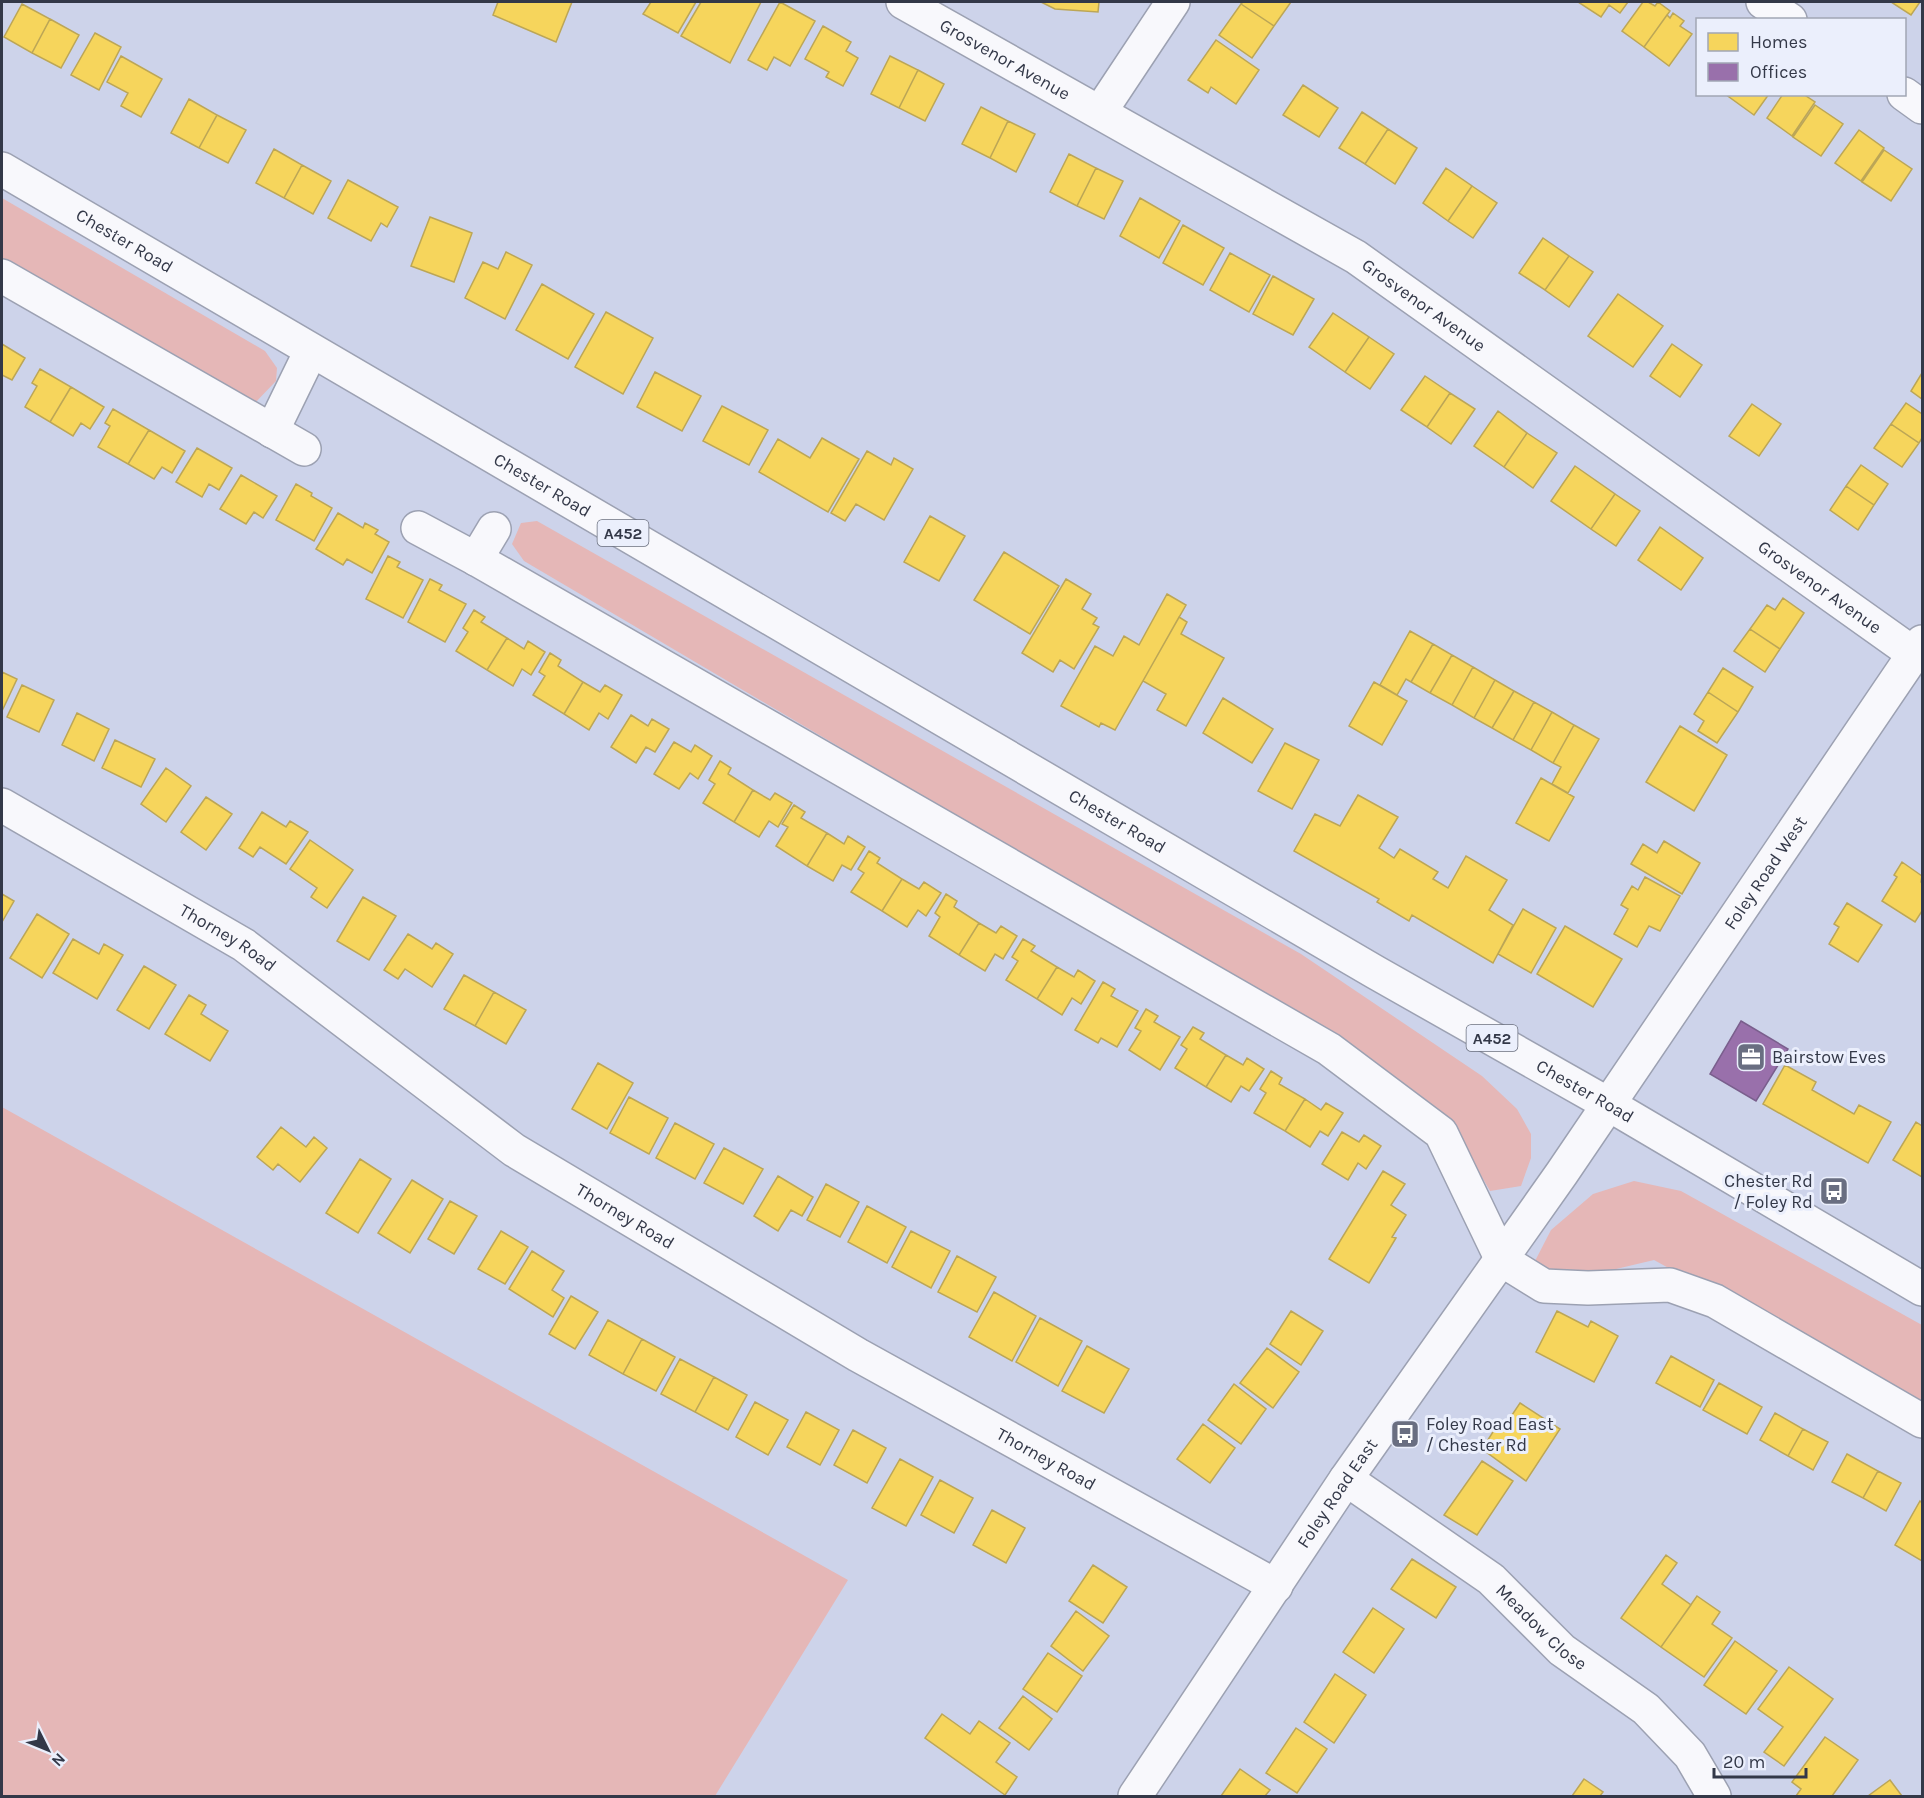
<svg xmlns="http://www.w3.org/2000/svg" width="1924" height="1798" font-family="Karla,sans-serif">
  <rect width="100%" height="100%" fill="#cdd3ea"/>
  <!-- green -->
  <path fill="#e5b7b7" d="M2,198L265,351L277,368L276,381L254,404L2,259Z
    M537,521L1301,954L1482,1076L1517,1109L1531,1134V1158L1521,1186L1490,1191L1446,1115L1379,1065L524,561L512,544L521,523Z
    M2,1107L848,1580L715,1796H2Z
    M1634,1181L1681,1191L1922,1325V1407L1654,1260L1595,1274L1550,1276L1535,1261L1551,1230L1593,1194Z"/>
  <!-- homes -->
  <path fill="#f6d55c" stroke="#bca656" stroke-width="1.5" d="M498,2H572L556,42L493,15Z
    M651,2H696L678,33L643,14Z
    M701,2H761L730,63L681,36Z
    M780,2L815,21L790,66L774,57L767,70L748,60Z
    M1041,2H1099L1098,12L1055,9Z
    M1243,2H1291L1274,26L1241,4Z
    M1578,2H1628L1620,13L1609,5L1601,17Z
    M1643,2H1648L1655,6L1658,2L1670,11L1644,47L1622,31Z
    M1891,2H1920L1911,15Z
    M22,4L50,19L32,53L4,37Z
    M1241,4L1274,26L1252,58L1219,35Z
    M1673,13L1684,21L1680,26L1692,34L1669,66L1644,47L1667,15L1670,18Z
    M50,19L79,35L61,68L32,53Z
    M823,26L851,42L846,51L858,58L843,86L826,77L829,72L805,59Z
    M95,33L121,47L99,90L71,75Z
    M1216,40L1259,70L1236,104L1211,87L1208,93L1188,80Z
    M121,56L162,79L141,117L121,106L128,93L107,82Z
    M890,56L918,70L899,108L871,94Z
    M918,70L944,84L925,121L899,108Z
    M1303,85L1338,108L1319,137L1283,115Z
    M1725,94H1769L1754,115Z
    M1783,94H1803L1815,102L1792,136L1767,118Z
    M189,99L217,115L199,148L171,133Z
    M1815,105L1843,124L1821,156L1793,137Z
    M981,107L1008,121L990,158L962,144Z
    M1362,112L1388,129L1365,164L1339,148Z
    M217,115L246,130L228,163L199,148Z
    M1008,121L1035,134L1016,172L990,158Z
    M1388,129L1417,148L1395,184L1365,164Z
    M1859,130L1884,148L1861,181L1835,163Z
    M274,149L302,165L284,198L256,183Z
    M1884,150L1912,169L1891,201L1862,182Z
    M1069,154L1096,168L1077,206L1050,192Z
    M302,165L331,181L313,214L284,198Z
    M1096,168L1123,181L1104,219L1077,206Z
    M1446,168L1472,186L1448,221L1423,203Z
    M348,180L398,207L387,227L381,223L371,241L328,218Z
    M1472,186L1497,203L1473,238L1448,221Z
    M1140,198L1180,221L1159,258L1120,236Z
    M430,217L472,233L454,282L411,266Z
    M1183,225L1224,248L1203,285L1163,263Z
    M1543,238L1569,256L1545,290L1519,273Z
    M506,252L532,265L505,319L465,298L483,262L498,269Z
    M1230,253L1270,275L1249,312L1210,290Z
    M1569,256L1593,272L1569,307L1545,290Z
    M1273,276L1314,299L1293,335L1253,314Z
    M542,284L594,314L568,359L516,330Z
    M1618,294L1663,326L1633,367L1588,336Z
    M606,312L653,338L623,394L575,367Z
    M1333,313L1369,337L1345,372L1309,347Z
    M1369,337L1394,354L1370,389L1345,372Z
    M2,344L25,358L12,380L2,375Z
    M1672,344L1702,365L1680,397L1650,376Z
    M40,369L71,387L50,422L25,407L37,386L32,383Z
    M655,372L701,396L682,431L637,407Z
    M1922,373V399L1911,391Z
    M1425,376L1450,393L1427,427L1401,410Z
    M71,387L104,407L90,429L81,423L73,436L50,422Z
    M1450,393L1475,409L1451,444L1427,427Z
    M1906,403L1922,414V438L1919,443L1891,424Z
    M1752,404L1781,424L1759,456L1729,436Z
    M722,406L768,430L749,465L703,441Z
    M113,409L149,430L128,464L98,447L110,426L105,423Z
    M1498,411L1527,433L1504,467L1474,446Z
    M1891,424L1919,443L1902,467L1874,448Z
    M149,430L185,451L172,473L162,467L154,479L128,464Z
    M1527,433L1557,453L1533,488L1504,467Z
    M822,438L859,459L828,512L759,472L778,439L810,458Z
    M197,448L232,468L219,490L209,484L202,497L176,482Z
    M867,451L891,465L894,458L913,469L884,520L856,504L845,521L831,513Z
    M1861,465L1888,484L1874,505L1846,486Z
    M1575,466L1615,494L1591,529L1551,501Z
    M241,475L277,496L263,518L254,512L246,524L220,509Z
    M296,484L312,493L311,496L332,508L314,541L276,520Z
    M1846,486L1874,505L1858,530L1830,510Z
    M1615,494L1640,511L1616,546L1591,529Z
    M338,513L363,528L365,523L378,530L375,534L389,542L372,573L347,559L343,565L316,549Z
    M930,516L965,536L939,581L904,562Z
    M1660,527L1703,558L1681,590L1638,560Z
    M1004,552L1059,586L1030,634L974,600Z
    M388,556L400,562L397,567L423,580L403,618L366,599Z
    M430,579L442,585L439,590L466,604L445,642L408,622Z
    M1066,579L1091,594L1082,609L1097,618L1093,624L1099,627L1074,669L1060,660L1053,672L1022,653Z
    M1167,594L1186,605L1115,730L1101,723L1099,727L1061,706L1095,646L1113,656L1124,636L1139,645Z
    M1783,598L1804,613L1780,649L1750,629L1767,605L1775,610Z
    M474,610L485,617L481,622L507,638L487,670L456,651L468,632L463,628Z
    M1179,617L1187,622L1181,634L1224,658L1186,726L1157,710L1166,694L1143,681Z
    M1750,629L1780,649L1765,672L1734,651Z
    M1410,631L1433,644L1411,682L1406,679L1397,695L1380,685Z
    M507,638L524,649L528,641L545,652L531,675L522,669L513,686L487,670Z
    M1433,644L1452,655L1430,693L1411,682Z
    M550,653L561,660L558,666L583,682L564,714L533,695L545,676L539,672Z
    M1452,655L1473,667L1452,705L1430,693Z
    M1473,667L1495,680L1474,718L1452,705Z
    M1723,668L1753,687L1738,712L1708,692Z
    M2,672L17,679L2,711Z
    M1495,680L1514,691L1492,728L1474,718Z
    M583,682L600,692L605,685L622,695L608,719L599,713L589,730L564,714Z
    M1374,682L1407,701L1382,745L1349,726Z
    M22,685L54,700L39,732L7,717Z
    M1514,691L1534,702L1513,740L1492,728Z
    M1708,692L1738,712L1717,743L1698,731L1704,721L1694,714Z
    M1223,698L1273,729L1252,763L1203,733Z
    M1534,702L1552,712L1531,750L1513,740Z
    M1552,712L1574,725L1553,763L1531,750Z
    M77,713L109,729L94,761L62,745Z
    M631,715L648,726L652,719L669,729L655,752L646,747L636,763L611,747Z
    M1574,725L1599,739L1568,793L1552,784L1561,767L1553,763Z
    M1680,726L1727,755L1694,811L1646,782Z
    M115,740L155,759L141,787L102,768Z
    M674,742L691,752L695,745L712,756L698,779L690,773L679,789L654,774Z
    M1285,743L1319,760L1292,809L1258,791Z
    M720,761L731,768L728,774L753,790L734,822L703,803L715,784L709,780Z
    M166,768L191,786L166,822L141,804Z
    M1541,778L1574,797L1549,841L1516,823Z
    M753,790L770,800L775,793L792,803L778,827L769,821L759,837L734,822Z
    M1358,795L1398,817L1379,848L1394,858L1400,849L1438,872L1433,879L1448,888L1466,856L1507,880L1489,910L1513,925L1493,963L1412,915L1409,921L1377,902L1379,899L1294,851L1315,814L1340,826Z
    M206,797L232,814L206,850L181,832Z
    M794,805L805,812L801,818L827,833L807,866L776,846L788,827L782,824Z
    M262,812L286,827L290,821L308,832L286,864L260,847L253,857L239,848Z
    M827,833L844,844L848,836L865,847L851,870L842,865L833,881L807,866Z
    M310,840L353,870L327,908L311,897L317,888L290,869Z
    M1664,841L1700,863L1682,894L1631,864L1643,844L1657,853Z
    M869,851L880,858L877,863L902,879L882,911L851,892L864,873L858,869Z
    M1902,862L1922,876L1921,882L1922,883V911L1915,922L1882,901L1897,877L1894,875Z
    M1645,877L1680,896L1660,931L1649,926L1637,947L1614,934L1628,909L1621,905L1632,886L1638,890Z
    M902,879L919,889L924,882L941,893L926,916L918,910L907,927L882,911Z
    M2,894L14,901L2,922Z
    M946,894L957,901L954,907L979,923L959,955L929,936L940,917L935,913Z
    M363,897L396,916L369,960L337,941Z
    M1847,903L1882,925L1858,962L1829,944L1839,927L1834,924Z
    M1523,909L1556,928L1531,973L1498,954Z
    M37,914L69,934L42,978L10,958Z
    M979,923L996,933L1001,926L1017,936L1003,959L995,954L985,971L959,955Z
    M1565,926L1622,959L1593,1007L1537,974Z
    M408,934L432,949L436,943L453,954L432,987L405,969L398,979L384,970Z
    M73,939L99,954L104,944L123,955L97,999L53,973Z
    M1023,939L1035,946L1031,951L1057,967L1037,999L1006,980L1018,961L1012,957Z
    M144,966L176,985L149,1029L117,1010Z
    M1057,967L1074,977L1078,970L1095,981L1081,1004L1072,998L1062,1015L1037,999Z
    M464,975L494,992L475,1026L444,1009Z
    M1103,982L1115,989L1111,996L1138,1011L1117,1047L1101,1038L1098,1043L1075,1030Z
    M494,992L526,1010L506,1044L475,1026Z
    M189,995L206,1005L201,1014L228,1031L210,1061L165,1034Z
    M1146,1009L1158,1016L1154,1022L1180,1037L1160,1070L1129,1050L1141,1031L1135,1028Z
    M1193,1027L1204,1033L1200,1039L1226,1055L1206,1087L1175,1068L1187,1049L1181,1045Z
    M1226,1055L1243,1065L1247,1058L1264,1069L1249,1091L1241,1086L1231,1102L1206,1087Z
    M598,1063L633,1083L607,1129L572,1109Z
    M1785,1065L1816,1082L1812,1090L1854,1114L1859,1105L1891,1122L1868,1163L1763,1104Z
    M1271,1071L1282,1078L1279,1084L1305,1099L1285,1131L1254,1113L1266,1093L1260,1089Z
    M629,1097L668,1118L649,1154L610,1133Z
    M1305,1099L1321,1110L1326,1103L1343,1113L1328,1136L1320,1131L1310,1147L1285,1131Z
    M1916,1122L1922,1126V1177L1893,1160Z
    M675,1123L714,1144L695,1179L656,1158Z
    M281,1127L306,1147L314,1137L327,1148L300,1182L278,1164L273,1170L257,1157Z
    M1342,1132L1359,1142L1364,1135L1381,1146L1366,1169L1358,1163L1348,1180L1322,1164Z
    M724,1148L763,1169L743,1204L704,1183Z
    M360,1159L391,1179L358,1233L326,1213Z
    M1383,1171L1405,1184L1391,1205L1406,1215L1392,1237L1396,1238L1369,1283L1329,1259Z
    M778,1176L813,1197L802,1216L791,1210L778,1231L754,1216Z
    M412,1180L443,1199L410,1253L378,1233Z
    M826,1184L859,1202L840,1237L807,1220Z
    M450,1201L477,1216L454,1254L428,1239Z
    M867,1206L906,1227L887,1263L848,1242Z
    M501,1231L528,1247L505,1284L478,1269Z
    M911,1231L950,1251L931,1288L892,1267Z
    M532,1251L564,1271L552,1290L564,1298L553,1317L509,1289Z
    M957,1256L996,1277L977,1312L938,1292Z
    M994,1292L1036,1316L1012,1361L969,1337Z
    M571,1296L598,1312L575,1349L549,1334Z
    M1291,1311L1323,1331L1301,1365L1270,1344Z
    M1557,1311L1588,1327L1591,1321L1618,1336L1594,1382L1536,1352Z
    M1040,1318L1082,1341L1058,1386L1016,1362Z
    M608,1320L642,1339L623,1374L589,1355Z
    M642,1339L675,1357L656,1391L623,1374Z
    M1087,1346L1129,1369L1104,1413L1062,1391Z
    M1267,1348L1299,1372L1273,1408L1240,1383Z
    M1671,1356L1714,1380L1700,1407L1656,1383Z
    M680,1359L714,1377L695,1412L661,1394Z
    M714,1377L747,1395L728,1430L695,1412Z
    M1719,1383L1762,1407L1747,1434L1703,1410Z
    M1234,1384L1266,1409L1241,1444L1208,1420Z
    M755,1402L788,1420L768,1455L736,1437Z
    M1520,1403L1560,1429L1526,1481L1482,1449L1500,1421L1506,1424Z
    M806,1412L839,1430L820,1465L787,1447Z
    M1775,1413L1803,1429L1788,1456L1760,1440Z
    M1203,1424L1235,1448L1210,1483L1177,1459Z
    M1803,1429L1828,1442L1813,1470L1788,1456Z
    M853,1430L886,1448L867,1483L834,1465Z
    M1847,1454L1878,1471L1863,1498L1832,1482Z
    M900,1459L933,1477L906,1526L872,1508Z
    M1482,1461L1513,1481L1477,1535L1444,1515Z
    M1878,1471L1901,1483L1886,1511L1863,1498Z
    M940,1480L973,1498L954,1533L921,1515Z
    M1920,1501L1922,1503V1561L1895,1545Z
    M992,1510L1025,1528L1006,1563L973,1545Z
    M1666,1555L1677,1563L1662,1584L1691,1605L1661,1647L1621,1618Z
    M1412,1559L1456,1587L1436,1618L1391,1589Z
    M1093,1565L1127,1587L1103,1623L1069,1601Z
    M1697,1596L1720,1612L1712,1624L1732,1638L1704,1677L1661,1647Z
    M1373,1608L1404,1629L1374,1673L1343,1652Z
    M1076,1611L1109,1636L1083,1671L1051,1646Z
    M1735,1641L1777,1671L1746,1714L1704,1685Z
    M1048,1653L1082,1676L1057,1712L1023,1689Z
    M1789,1667L1833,1699L1784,1766L1764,1752L1783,1727L1758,1709Z
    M1335,1674L1366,1695L1334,1743L1304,1722Z
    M1023,1696L1052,1719L1029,1750L999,1728Z
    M942,1714L970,1734L979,1721L1010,1743L996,1762L1017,1777L1005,1795L925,1738Z
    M1296,1728L1327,1749L1297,1793L1266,1773Z
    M1825,1737L1858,1760L1832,1796H1796L1801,1789L1792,1782Z
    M1240,1769L1270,1790L1265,1796H1221Z
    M1584,1779L1603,1792L1600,1796H1572Z
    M1890,1780L1902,1796H1868Z"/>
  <!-- offices -->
  <path fill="#9970ab" stroke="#7a5f8d" stroke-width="1.5" d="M1741,1021L1788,1049L1756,1101L1710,1074Z"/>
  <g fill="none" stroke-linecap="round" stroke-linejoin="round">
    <!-- street casing -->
    <g stroke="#9ca1b2" stroke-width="36">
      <g id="street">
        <path id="s1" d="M903,2L1356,257L1914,654"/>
        <path d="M1763,2L1790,20"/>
        <path d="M1904,94L1922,107"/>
        <path d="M1100,112L1173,2"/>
        <path d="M2,276L304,449"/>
        <path d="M272,431L311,351"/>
        <path d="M418,528L476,559L1329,1049L1441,1133L1502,1260L1544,1286L1588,1288L1670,1285L1715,1301L1922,1421"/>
        <path d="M476,559L494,529"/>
        <path id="s2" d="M2,805L244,945L514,1150L858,1355L1276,1586"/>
        <path id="s3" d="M1346,1479L1491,1579L1562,1650L1646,1709L1690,1755L1714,1796"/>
      </g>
    </g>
    <!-- secondary casing -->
    <g stroke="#9ca1b2" stroke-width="36">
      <g id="secondary">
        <path id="s4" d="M1135,1796L1346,1479L1562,1173L1922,642"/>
      </g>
    </g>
    <!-- highway casing -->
    <g stroke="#9ca1b2" stroke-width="36">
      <g id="highway">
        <path id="s5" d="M2,169L1375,972L1608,1104L1922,1289"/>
      </g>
    </g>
    <!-- street -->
    <use href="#street" stroke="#f8f8fc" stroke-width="33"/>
    <!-- secondary -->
    <use href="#secondary" stroke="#f8f8fc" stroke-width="33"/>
    <!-- highway -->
    <use href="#highway" stroke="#f8f8fc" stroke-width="33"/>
  </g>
  <!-- icons -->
  <defs>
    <g id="office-square" transform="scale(1.5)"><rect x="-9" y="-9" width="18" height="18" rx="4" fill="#696e81" stroke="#ebeffc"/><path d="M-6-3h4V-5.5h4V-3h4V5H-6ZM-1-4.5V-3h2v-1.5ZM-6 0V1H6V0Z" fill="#fff"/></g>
    <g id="bus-square" transform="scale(1.5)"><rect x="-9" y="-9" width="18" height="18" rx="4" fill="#696e81" stroke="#ebeffc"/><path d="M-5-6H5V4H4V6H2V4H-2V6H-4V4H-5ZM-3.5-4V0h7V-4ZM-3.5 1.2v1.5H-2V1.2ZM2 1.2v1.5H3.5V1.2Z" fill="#fff"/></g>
  </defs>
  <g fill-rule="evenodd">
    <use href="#office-square" x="1751" y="1057"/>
    <use href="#bus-square" x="1834" y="1191"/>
    <use href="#bus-square" x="1405" y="1434"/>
  </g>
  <g text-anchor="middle" stroke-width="6" stroke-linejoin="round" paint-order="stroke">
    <!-- shield labels -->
    <g fill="#ebeffc" stroke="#6a6f7e" stroke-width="1.5">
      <rect x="597.5" y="520" width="51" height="26" rx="4.5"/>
      <rect x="1466.5" y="1025" width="51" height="26" rx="4.5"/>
    </g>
    <g font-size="16" font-weight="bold" fill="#333848">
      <text x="623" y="539">A452</text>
      <text x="1492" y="1044">A452</text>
    </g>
    <!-- street labels -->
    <g font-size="18" fill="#333848" stroke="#ebeffc">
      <text dy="6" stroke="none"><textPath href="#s1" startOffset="117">Grosvenor Avenue</textPath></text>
      <text dy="6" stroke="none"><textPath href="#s5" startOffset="142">Chester Road</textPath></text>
      <text dy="6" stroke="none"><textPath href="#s1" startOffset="603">Grosvenor Avenue</textPath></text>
      <text dy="6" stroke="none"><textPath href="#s5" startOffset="626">Chester Road</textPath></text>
      <text dy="6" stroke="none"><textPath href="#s1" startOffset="1089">Grosvenor Avenue</textPath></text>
      <text dy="6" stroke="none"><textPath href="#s5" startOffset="1292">Chester Road</textPath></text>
      <text dy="6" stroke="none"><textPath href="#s4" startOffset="1118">Foley Road West</textPath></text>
      <text dy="6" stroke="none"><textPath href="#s2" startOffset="262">Thorney Road</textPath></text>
      <text dy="6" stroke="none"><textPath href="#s5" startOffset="1832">Chester Road</textPath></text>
      <text dy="6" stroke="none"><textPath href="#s2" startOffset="748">Thorney Road</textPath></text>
      <text dy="6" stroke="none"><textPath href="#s2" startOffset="1234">Thorney Road</textPath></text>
      <text dy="6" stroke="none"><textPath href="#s4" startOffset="364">Foley Road East</textPath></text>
      <text dy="6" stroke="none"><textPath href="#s3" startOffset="246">Meadow Close</textPath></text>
    </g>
    <!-- poi labels -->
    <g font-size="18" fill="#333848" stroke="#ebeffc" text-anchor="start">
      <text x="1772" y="1063">Bairstow Eves</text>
      <text x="1813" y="1187" text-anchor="end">Chester Rd<tspan x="1813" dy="21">/ Foley Rd</tspan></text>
      <text x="1426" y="1430">Foley Road East<tspan x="1426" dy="21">/ Chester Rd</tspan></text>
    </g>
  </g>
  <!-- border -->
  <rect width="1924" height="1798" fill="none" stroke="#333848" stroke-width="6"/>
  <!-- legend -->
  <rect x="1696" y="18" width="210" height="78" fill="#ebeffc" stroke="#a1a6b4" stroke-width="1.5"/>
  <rect x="1708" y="33" width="30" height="18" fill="#f6d55c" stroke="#a1a6b4" stroke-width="1.5"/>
  <text x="1750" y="48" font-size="18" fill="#333848">Homes</text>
  <rect x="1708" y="63" width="30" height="18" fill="#9970ab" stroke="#a1a6b4" stroke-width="1.5"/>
  <text x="1750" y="78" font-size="18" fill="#333848">Offices</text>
  <!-- north arrow -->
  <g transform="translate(48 1750) rotate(133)" stroke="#ebeffc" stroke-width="4.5" paint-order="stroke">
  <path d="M0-4.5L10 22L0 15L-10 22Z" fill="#333848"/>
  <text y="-9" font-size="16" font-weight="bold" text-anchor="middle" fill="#333848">N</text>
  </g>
  <!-- scale -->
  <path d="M1714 1768v9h92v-9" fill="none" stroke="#333848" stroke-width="3"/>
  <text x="1723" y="1768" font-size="18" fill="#333848" stroke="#ebeffc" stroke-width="4.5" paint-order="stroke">20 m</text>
</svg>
